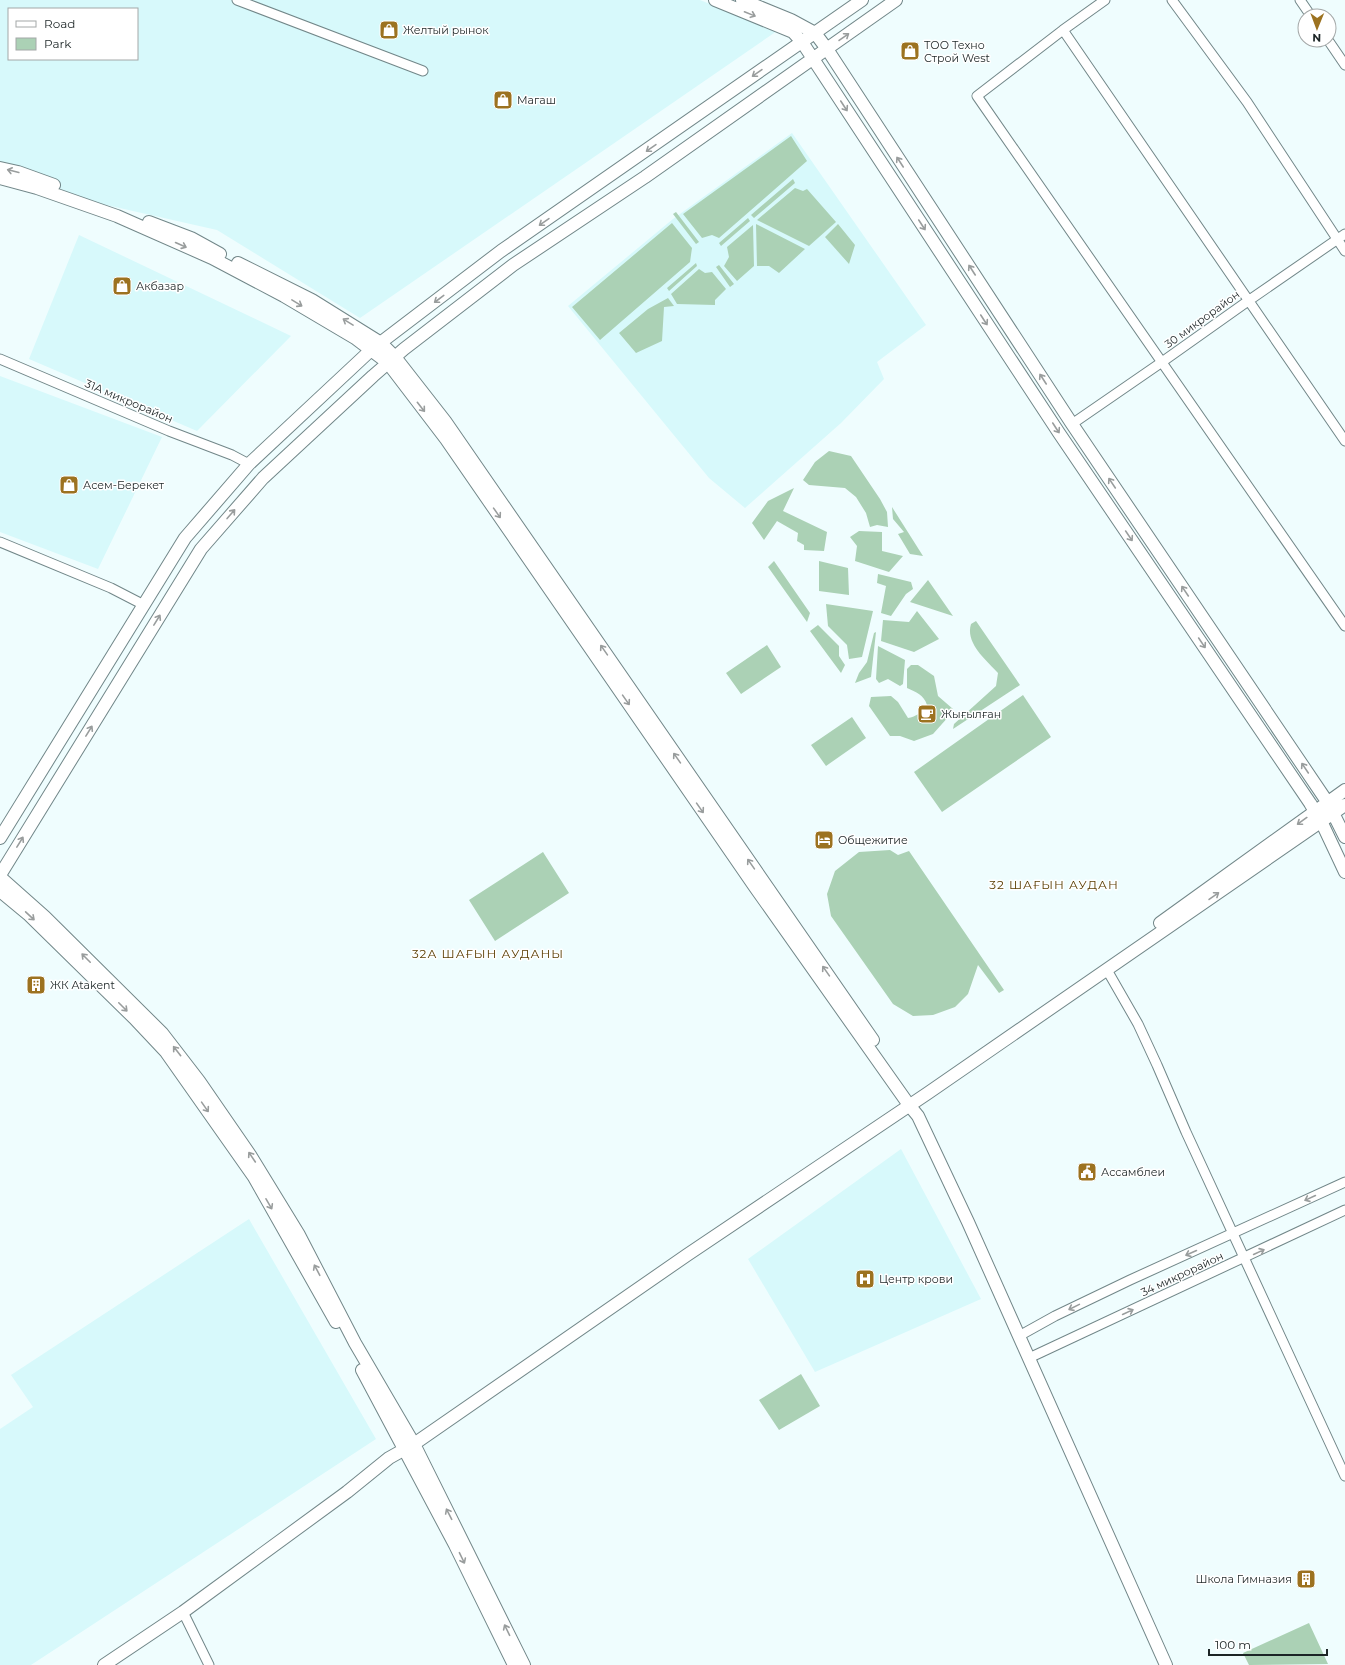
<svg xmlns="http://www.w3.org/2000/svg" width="1345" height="1665" font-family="Montserrat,sans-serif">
  <rect width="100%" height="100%" fill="#effdfe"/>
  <!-- built -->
  <path fill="#d7f9fb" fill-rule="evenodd" d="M0,0H700L777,31L360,318L217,230L0,181ZM9,9H137V59H9Z
    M792,133L926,325L877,362L884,379L841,423L745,508L709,478L568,306L673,219Z
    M79,235L291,336L197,431L29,359Z
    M0,376L162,437L98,569L0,532Z
    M901,1149L981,1299L815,1372L748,1259Z
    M249,1219L376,1439L31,1665H0V1429L33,1407L11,1375Z"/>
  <!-- green -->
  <path fill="#abd1b5" d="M791,136L807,161L719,238L712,235L702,238L683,214Z
    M793,179L795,183L754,218L751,215Z
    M795,188L803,191L807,189L836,222L809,246L757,220Z
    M676,212L699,242L696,244L673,214Z
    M748,218L750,221L721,246L719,243Z
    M672,223L692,248L690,262L600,340L572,307Z
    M756,224L805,249L779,273L769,266H757Z
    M838,224L855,245L849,264L825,237Z
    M753,225L754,266L737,281L724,266L729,257L727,247Z
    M696,263L697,266L669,291L667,288Z
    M719,265L734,284L730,287L716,267Z
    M699,269L705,273L712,272L726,289L715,300V305L677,304L671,294Z
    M668,298L674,306L664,307L662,341L636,353L619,333L648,309Z
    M829,451L851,456L880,499L887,512L888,527L877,525L870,527L866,513L856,497L845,488L809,485L803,480L815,462Z
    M794,488L783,511L827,532L824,551L804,550V545L797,541L798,533L777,521L764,540L752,523L768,501Z
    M892,507L923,556L910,554L898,534L904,532L893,519Z
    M859,531L882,532V551L903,556L889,572L855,561L857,546L850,537Z
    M774,561L810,613L807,622L768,567Z
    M819,561L848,568L849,595L819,591Z
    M878,574L911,582L913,589L906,594L891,616L881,613L886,586L877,583Z
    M928,580L953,616L910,602Z
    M826,604L873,611L862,657L849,659L847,645L828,626Z
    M917,611L939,639L914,652L881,641L883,620L909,622Z
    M976,621L1020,685L953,729L954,724L996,686L998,673C986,660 965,643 971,624Z
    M818,625L839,646V656L845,665L841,673L810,631Z
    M876,632L871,677L855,683L859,673L867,662L874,633Z
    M767,645L781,667L741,694L726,673Z
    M878,646L905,660L903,684L900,686L888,679L879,683L876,679Z
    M911,665H918L934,676L938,696L953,709L950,715L933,734L914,741L900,736H890L869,706L871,697L891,696L898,702L908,718C915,717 925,711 927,705C924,695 916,692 907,688V669Z
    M1023,695L1051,737L942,812L914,772Z
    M852,717L866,738L826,766L811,745Z
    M890,850L898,855L909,851L1004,990L999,993L978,965L968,994L955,1007L933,1015L913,1016L893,1004L831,916L827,894L835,871L859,852Z
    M543,852L569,893L495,941L469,900Z
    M801,1374L820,1406L779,1430L759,1400Z
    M1309,1623L1328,1664L1249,1665L1243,1653Z"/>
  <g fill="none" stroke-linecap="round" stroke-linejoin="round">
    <!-- street casing -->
    <g stroke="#728789" stroke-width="11">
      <path id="street" d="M237,0L423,71
        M1105,0L1063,30L1345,441
        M1172,0L1247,102L1345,251
        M1300,0L1311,16
        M1063,30L977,96L1345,626
        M1328,40L1345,65
        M0,359L169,431L232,455L249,464
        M1072,424L1162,362L1248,301L1345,234
        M0,542L111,588L144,605
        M1107,970L1138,1024L1157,1065L1186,1132L1345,1476
        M1019,1336L1055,1316L1130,1280L1345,1182
        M1029,1358L1345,1210
        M183,1612L209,1665"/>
    </g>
    <!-- secondary casing -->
    <g stroke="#728789" stroke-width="14">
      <path id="secondary" d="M715,0L793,32L802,42L1059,433L1310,803L1321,821L1345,872
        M742,0L791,20L815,33L827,49L1072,424L1328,803L1345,837
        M0,168L18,172L54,185
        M0,178L37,188L117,216L212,258L284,296L355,338L388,363L446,439L755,887L909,1105L918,1116L968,1222L1166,1665
        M149,222L191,238L220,254
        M238,263L312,300L381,343L395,357L445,421L873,1040
        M0,838L185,538L249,464L371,350L501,251L862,0
        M0,875L201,549L263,478L373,376L404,349L513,265L645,177L896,0
        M0,877L45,917L162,1033L199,1081L250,1155L299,1235L355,1343L414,1444L524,1665
        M0,891L28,914L134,1018L166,1052L254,1177L336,1322
        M1160,923L1345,790
        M362,1370L455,1545L514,1665
        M104,1665L183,1612L347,1492L389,1458L414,1444L687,1255L928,1093L1345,805"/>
    </g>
    <!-- street -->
    <use href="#street" stroke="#fff" stroke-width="9"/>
    <!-- secondary -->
    <use href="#secondary" stroke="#fff" stroke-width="12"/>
  </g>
  <!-- one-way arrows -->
  <defs><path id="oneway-shaft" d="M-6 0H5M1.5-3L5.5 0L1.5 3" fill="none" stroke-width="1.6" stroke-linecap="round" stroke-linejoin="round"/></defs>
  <g stroke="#999d9d">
    <use href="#oneway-shaft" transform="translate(750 14) rotate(22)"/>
    <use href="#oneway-shaft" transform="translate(844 37) rotate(-35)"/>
    <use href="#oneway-shaft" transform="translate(757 73) rotate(145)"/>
    <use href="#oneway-shaft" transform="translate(844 106) rotate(57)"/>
    <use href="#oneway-shaft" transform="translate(651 148) rotate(145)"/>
    <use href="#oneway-shaft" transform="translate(900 162) rotate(-123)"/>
    <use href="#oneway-shaft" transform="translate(13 171) rotate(-166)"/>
    <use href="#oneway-shaft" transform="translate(544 222) rotate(145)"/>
    <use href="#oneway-shaft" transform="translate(922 225) rotate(57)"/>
    <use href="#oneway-shaft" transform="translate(181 245) rotate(24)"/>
    <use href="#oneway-shaft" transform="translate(972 270) rotate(-123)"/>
    <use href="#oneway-shaft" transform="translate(439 299) rotate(143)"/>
    <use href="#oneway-shaft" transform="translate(297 303) rotate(31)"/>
    <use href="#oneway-shaft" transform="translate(984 320) rotate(57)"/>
    <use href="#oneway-shaft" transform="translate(348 322) rotate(-148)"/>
    <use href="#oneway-shaft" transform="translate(1043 379) rotate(-123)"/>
    <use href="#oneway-shaft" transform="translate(421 407) rotate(52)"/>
    <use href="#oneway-shaft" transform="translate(1056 428) rotate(57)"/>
    <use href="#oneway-shaft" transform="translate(1112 483) rotate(-124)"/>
    <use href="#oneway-shaft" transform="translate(497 513) rotate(55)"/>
    <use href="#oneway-shaft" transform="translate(231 514) rotate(-49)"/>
    <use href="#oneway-shaft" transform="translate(1129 536) rotate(56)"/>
    <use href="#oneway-shaft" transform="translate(1185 591) rotate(-124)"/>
    <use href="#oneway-shaft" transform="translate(157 620) rotate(-58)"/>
    <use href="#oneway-shaft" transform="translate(1202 643) rotate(56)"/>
    <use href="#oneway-shaft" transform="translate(604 650) rotate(-125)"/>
    <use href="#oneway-shaft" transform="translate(626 700) rotate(55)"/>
    <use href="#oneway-shaft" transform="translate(89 731) rotate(-58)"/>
    <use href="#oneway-shaft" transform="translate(677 758) rotate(-125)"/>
    <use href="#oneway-shaft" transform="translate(1305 768) rotate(-124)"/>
    <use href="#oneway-shaft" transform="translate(700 808) rotate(55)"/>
    <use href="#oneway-shaft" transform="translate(1302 821) rotate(144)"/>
    <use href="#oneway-shaft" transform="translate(20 842) rotate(-58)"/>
    <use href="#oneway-shaft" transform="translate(751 864) rotate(-125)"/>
    <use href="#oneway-shaft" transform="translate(1214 896) rotate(-35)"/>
    <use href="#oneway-shaft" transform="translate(30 916) rotate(43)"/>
    <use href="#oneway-shaft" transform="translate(86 958) rotate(-135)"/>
    <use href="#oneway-shaft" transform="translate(826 971) rotate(-125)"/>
    <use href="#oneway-shaft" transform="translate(123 1007) rotate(45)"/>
    <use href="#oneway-shaft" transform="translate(177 1051) rotate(-128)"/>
    <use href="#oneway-shaft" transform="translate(205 1107) rotate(55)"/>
    <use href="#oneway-shaft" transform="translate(252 1157) rotate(-124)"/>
    <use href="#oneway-shaft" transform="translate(1310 1198) rotate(155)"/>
    <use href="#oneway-shaft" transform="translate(269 1204) rotate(60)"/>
    <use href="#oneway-shaft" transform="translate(1259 1252) rotate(-25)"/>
    <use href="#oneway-shaft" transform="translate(1191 1253) rotate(156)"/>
    <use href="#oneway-shaft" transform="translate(317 1270) rotate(-118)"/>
    <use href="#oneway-shaft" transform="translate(1074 1307) rotate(154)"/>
    <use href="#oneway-shaft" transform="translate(1128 1312) rotate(-25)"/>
    <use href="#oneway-shaft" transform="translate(449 1514) rotate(-117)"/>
    <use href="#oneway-shaft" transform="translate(462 1558) rotate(64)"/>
    <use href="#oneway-shaft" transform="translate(507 1630) rotate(-116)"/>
  </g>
  <!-- icons -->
  <defs>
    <g id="shop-square" transform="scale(1)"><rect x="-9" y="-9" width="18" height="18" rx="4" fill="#9c7220" stroke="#fff"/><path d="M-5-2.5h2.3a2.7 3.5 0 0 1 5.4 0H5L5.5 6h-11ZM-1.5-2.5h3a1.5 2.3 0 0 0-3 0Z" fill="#fff"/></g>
    <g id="cafe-square" transform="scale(1)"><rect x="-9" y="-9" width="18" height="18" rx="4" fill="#9c7220" stroke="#fff"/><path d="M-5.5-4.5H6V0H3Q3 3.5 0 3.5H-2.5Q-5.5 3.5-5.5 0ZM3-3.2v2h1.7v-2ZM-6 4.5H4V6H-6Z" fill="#fff"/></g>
    <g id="hotel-square" transform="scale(1)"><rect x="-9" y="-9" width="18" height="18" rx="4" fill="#9c7220" stroke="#fff"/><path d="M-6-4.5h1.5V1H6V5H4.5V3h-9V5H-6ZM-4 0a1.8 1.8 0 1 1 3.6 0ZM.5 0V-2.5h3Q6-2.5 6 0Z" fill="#fff"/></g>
    <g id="building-square" transform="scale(1)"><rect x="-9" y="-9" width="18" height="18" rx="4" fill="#9c7220" stroke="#fff"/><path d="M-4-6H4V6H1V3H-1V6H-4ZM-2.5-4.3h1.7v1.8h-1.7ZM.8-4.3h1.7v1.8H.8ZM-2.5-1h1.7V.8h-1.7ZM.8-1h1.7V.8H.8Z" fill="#fff"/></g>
    <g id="civic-square" transform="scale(1)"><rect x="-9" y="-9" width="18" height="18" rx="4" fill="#9c7220" stroke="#fff"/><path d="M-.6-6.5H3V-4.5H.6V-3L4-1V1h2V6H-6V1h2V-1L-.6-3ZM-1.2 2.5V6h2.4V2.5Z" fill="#fff"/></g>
    <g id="hospital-square" transform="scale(1)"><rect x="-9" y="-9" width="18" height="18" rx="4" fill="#9c7220" stroke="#fff"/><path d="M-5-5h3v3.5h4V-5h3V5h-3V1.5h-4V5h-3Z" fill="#fff"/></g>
  </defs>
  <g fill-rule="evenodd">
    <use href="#shop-square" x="389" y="30"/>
    <use href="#shop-square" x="910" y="51"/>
    <use href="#shop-square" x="503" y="100"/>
    <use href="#shop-square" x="122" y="286"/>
    <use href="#shop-square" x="69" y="485"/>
    <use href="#cafe-square" x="927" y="714"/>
    <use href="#hotel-square" x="824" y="840"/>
    <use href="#building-square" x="36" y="985"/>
    <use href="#civic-square" x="1087" y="1172"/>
    <use href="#hospital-square" x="865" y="1279"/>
    <use href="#building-square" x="1306" y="1579"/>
  </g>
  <g text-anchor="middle" stroke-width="3" stroke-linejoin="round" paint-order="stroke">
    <!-- poi labels -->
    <g font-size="11" fill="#1c2526" stroke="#fff" text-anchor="start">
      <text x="403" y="34">Желтый рынок</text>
      <text x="924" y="49">ТОО Техно<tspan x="924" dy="13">Строй West</tspan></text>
      <text x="517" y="104">Магаш</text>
      <text x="136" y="290">Акбазар</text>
      <text x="83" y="489">Асем-Берекет</text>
      <text x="941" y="718">Жығылған</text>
      <text x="838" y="844">Общежитие</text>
      <text x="50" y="989">ЖК Atakent</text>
      <text x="1101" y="1176">Ассамблеи</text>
      <text x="879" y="1283">Центр крови</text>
      <text x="1292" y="1583" text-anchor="end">Школа Гимназия</text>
    </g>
    <!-- street labels -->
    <g font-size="11" fill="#1c2526" stroke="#fff">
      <text transform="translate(1202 319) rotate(-36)" y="4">30 микрорайон</text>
      <text transform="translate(129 401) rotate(23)" y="4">31А микрорайон</text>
      <text transform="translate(1182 1274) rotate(-25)" y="4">34 микрорайон</text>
    </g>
    <!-- neighbourhood labels -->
    <g font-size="12" letter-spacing="1" fill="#593d00" stroke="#fff">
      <text x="1054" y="889">32 ШАҒЫН АУДАН</text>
      <text x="488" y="958">32А ШАҒЫН АУДАНЫ</text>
    </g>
  </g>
  <!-- legend -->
  <rect x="8" y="8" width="130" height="52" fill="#ffffff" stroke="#a4a8a8"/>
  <rect x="16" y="21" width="20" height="6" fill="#ffffff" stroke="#a4a8a8"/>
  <text x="44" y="28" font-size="12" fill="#1c2526">Road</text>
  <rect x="16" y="38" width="20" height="12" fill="#abd1b5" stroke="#a4a8a8"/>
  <text x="44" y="48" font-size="12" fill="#1c2526">Park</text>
  <!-- north arrow -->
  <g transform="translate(1317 28) rotate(181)"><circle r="19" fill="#ffffff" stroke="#a4a8a8"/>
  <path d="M0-3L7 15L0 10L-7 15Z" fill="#9c7220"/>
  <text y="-6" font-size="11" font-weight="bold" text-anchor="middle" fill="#1c2526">N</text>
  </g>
  <!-- scale -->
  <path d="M1209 1649v6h118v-6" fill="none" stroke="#1c2526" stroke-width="2"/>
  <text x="1215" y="1649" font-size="12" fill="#1c2526" stroke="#ffffff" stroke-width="3" paint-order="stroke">100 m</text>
</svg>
